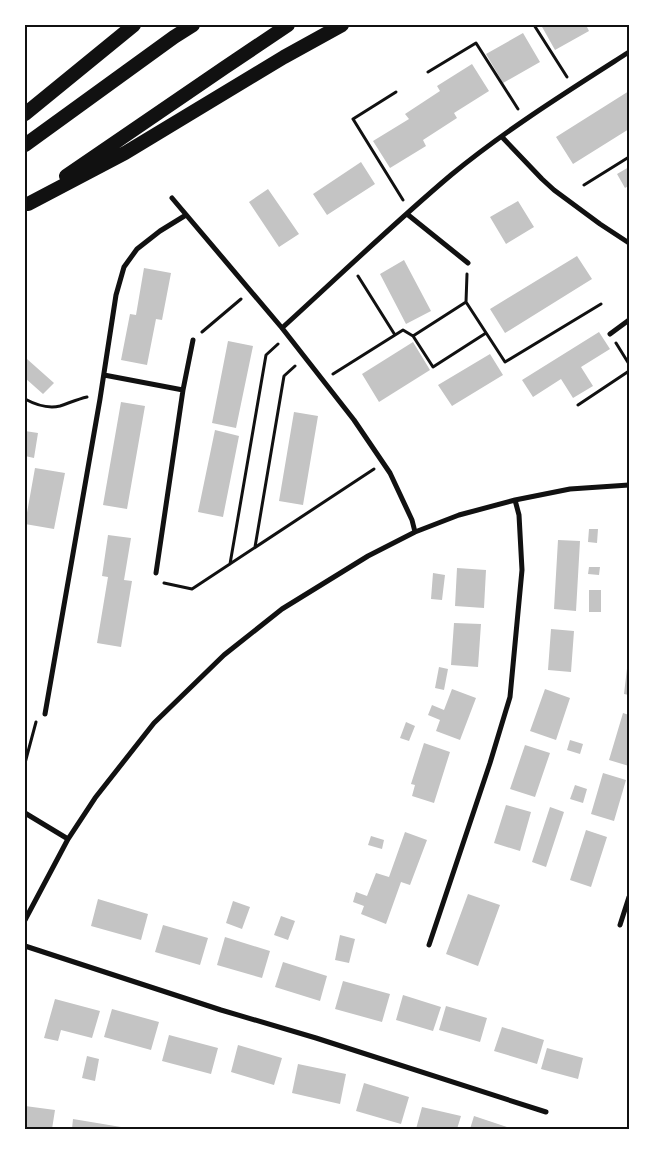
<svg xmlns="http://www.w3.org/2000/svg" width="654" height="1154" font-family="'Source Sans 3',sans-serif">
  <rect width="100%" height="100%" fill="#fff"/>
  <!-- building -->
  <path fill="#c4c4c4" d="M541,25H586L589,31L555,50Z
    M523,33L540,62L503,83L486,54Z
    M472,64L489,91L454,113L457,118L423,140L426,146L390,168L373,141L409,119L405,114L440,91L437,86Z
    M629,91V129L573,164L556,137Z
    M361,162L375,184L327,215L313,194Z
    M629,167V189L628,186L625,188L617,174Z
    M268,189L299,234L279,247L249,202Z
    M518,201L534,227L506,244L490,217Z
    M577,256L592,279L505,333L490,309Z
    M404,260L431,311L406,324L380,274Z
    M144,268L171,273L162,320L156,319L147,365L121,360L130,314L136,315Z
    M599,332L610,349L581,367L593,386L573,398L561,379L533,397L522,380Z
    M228,341L253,346L236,428L212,423Z
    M413,342L430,370L379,402L362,374Z
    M490,354L503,375L452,406L438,385Z
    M27,359L54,383L43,394L25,378V362Z
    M121,402L145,406L127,509L103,505Z
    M294,412L318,416L303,505L279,501Z
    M215,430L239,436L223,517L198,512Z
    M25,431L38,433L34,458L25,456Z
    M35,468L65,473L54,529L25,524Z
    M589,529H598L597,543L588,542Z
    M108,535L131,538L124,580L132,581L121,647L97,643L108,577L102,576Z
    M558,540L580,541L576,611L554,609Z
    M589,567H600L599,575L588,574Z
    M457,568L486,570L484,608L455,606Z
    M433,573L445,575L442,600L431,599Z
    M589,590H601V612H589Z
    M454,623L481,624L478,667L451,665Z
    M551,629L574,631L571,672L548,670Z
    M628,660H629V695L624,694Z
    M439,667L448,669L444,690L435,688Z
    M452,689L476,698L460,740L436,731L440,720L428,715L432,705L444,710Z
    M545,689L570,698L556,740L530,731Z
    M623,713L629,715V766L609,760Z
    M406,722L415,726L409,741L400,738Z
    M570,740L583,744L580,754L567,750Z
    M424,743L450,752L434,803L412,796L415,785L411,784Z
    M525,745L550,753L535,797L510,789Z
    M603,773L626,780L614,821L591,814Z
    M575,785L587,789L583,803L570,799Z
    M506,805L531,812L520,851L494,843Z
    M550,807L564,812L546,867L532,862Z
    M586,830L607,837L591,887L570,880Z
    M405,832L427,840L410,885L401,882L386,924L361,914L364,906L353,902L356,892L367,896L376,873L389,877Z
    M371,836L384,840L382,849L368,845Z
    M468,894L500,905L478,966L446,954Z
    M98,899L148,914L141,940L91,926Z
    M233,901L250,907L242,929L226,923Z
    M281,916L295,921L288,940L274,935Z
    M163,925L208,938L200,965L155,952Z
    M340,935L355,939L349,963L335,960Z
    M225,937L270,951L262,978L217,965Z
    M283,962L327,976L320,1001L275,987Z
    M343,981L390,994L382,1022L335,1009Z
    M403,995L441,1007L433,1031L396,1020Z
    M55,999L100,1011L92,1038L61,1030L58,1041L44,1038Z
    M446,1006L487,1018L480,1042L439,1030Z
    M112,1009L159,1022L151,1050L104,1037Z
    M502,1027L544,1040L537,1064L494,1051Z
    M169,1035L218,1048L211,1074L162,1061Z
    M238,1045L282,1058L274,1085L231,1072Z
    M547,1048L583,1058L578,1079L541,1069Z
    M87,1056L99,1059L95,1081L82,1078Z
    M298,1064L346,1074L340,1104L292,1093Z
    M364,1083L409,1097L401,1124L356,1111Z
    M25,1106L55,1110L52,1129H25Z
    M422,1107L461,1116L457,1129H416Z
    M474,1116L513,1129H470Z
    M73,1119L127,1128V1129H72Z"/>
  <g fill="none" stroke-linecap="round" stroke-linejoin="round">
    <!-- path -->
    <path stroke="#111" stroke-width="3" d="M534,25L567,77
      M428,72L476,43L518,109
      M396,92L353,119L403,200
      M584,185L629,157
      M467,274L466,302L505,362L601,304
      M358,276L395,335
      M202,332L241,299
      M413,336L466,302
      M616,343L629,364
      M333,374L403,330L413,336L433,367L486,333
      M25,399C36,405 47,409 60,406C69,403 78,399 87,397
      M578,405L629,371
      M255,547L284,376L295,366
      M230,564L266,355L278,344
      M164,583L192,589L374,469
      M25,763L36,722"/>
    <!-- minor -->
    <path stroke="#111" stroke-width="5" d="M502,137L542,179L554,190L600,224L629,243
      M172,198L282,328L354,420L390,473L412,520L415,532
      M407,214L468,263
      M282,328C338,277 393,224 451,175C507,129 568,91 629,52
      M610,334L629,320
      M104,375L183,390
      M156,573L183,390L193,340
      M45,714L100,399L116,295L124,267L137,249L160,231L186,215
      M25,813L68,839
      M25,920L68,839L95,798L154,723L224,655L282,609L368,556L415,532L459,515L515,500L570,489L629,485
      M620,925L629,897
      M429,945L490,763L510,697L522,570L519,515L515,500
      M25,946L221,1010L316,1038L546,1112"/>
    <!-- trunk -->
    <path stroke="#111" stroke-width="14" d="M25,114L134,25
      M25,145L174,37L193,25
      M66,176L224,68L288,25
      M28,204L125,153L284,57L342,25"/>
  </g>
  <!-- border -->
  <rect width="654" height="1154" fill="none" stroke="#ffffff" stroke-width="52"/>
  <rect x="26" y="26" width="602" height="1102" fill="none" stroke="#111" stroke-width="2"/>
</svg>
